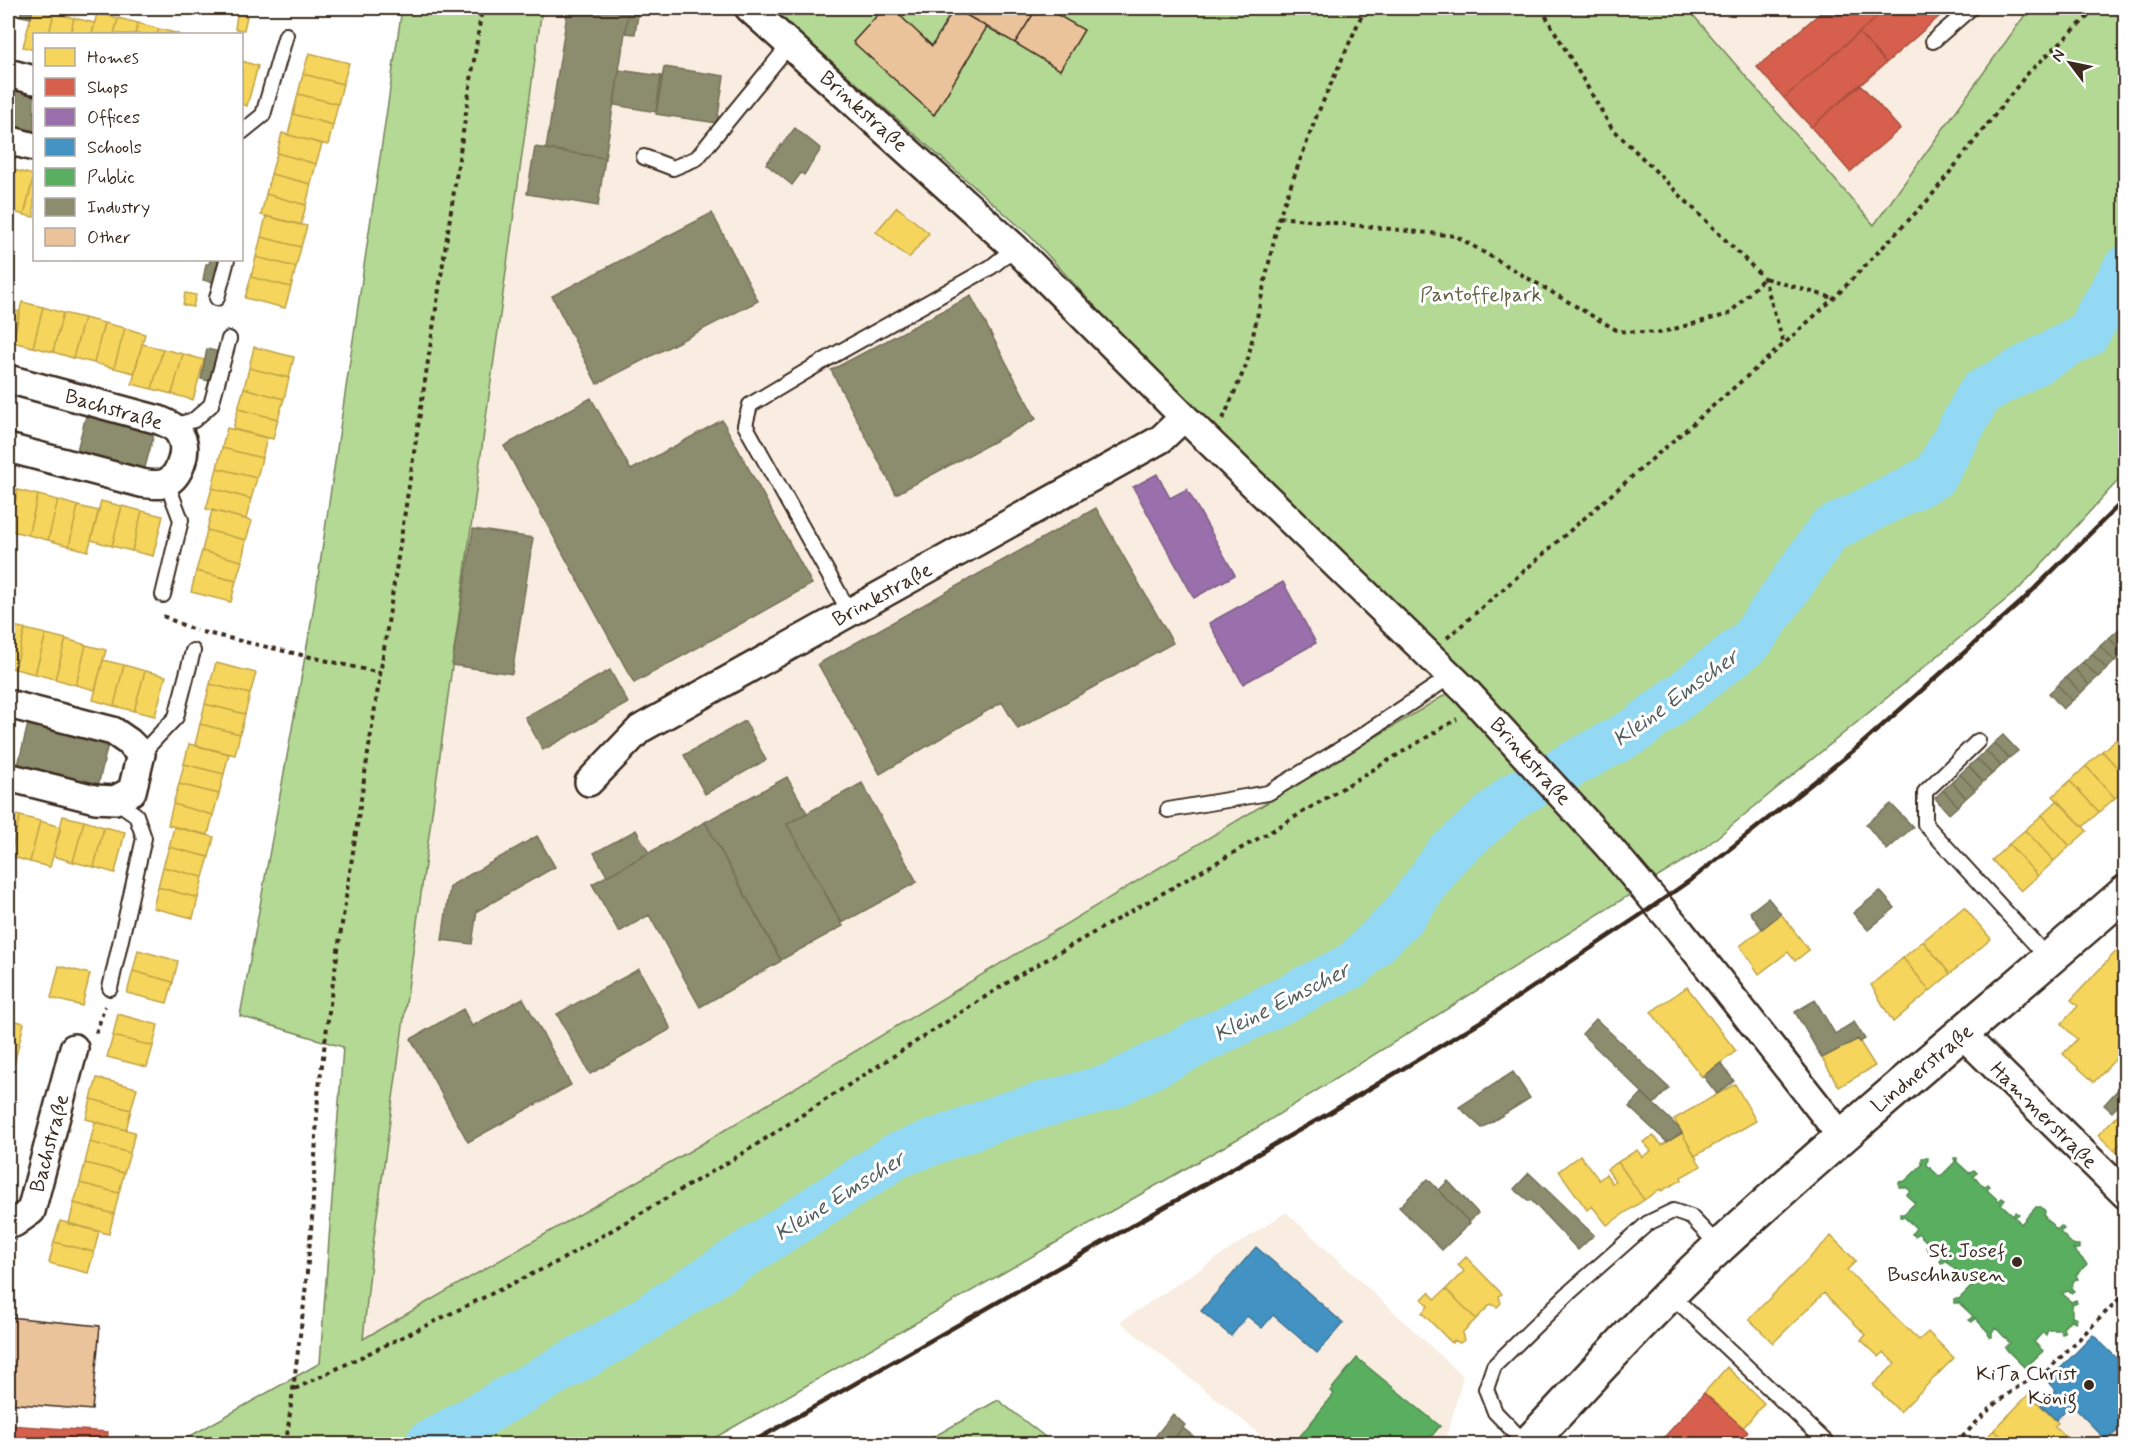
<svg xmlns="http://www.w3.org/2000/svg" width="2133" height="1452" font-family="Mynerve,sans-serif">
  <rect width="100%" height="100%" fill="#fff"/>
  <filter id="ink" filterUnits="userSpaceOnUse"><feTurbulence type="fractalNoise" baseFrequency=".0167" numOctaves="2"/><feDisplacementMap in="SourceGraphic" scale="12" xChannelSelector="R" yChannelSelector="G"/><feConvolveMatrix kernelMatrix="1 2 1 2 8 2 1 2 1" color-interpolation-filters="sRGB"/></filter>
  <g filter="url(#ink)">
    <!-- built -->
    <path fill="#f9ede1" d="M542,8H740L1455,689L695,1148L362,1339L372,1252Z
      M1687,8H2030L1874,225Z
      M1286,1212L1463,1376L1445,1444H1272L1120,1322Z
      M2125,1367V1444H2073L2054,1426L2058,1422L2041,1405L2056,1390Z"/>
    <!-- green -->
    <path fill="#b3d995" stroke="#77825a" stroke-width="1.5" d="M402,8H542L372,1252L363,1339L695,1148L1455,689L1220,442L1030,236L771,8H1687L1874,225L2030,8H2125V473L2019,589L1703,849L1260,1126L704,1444H176L320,1363L343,1047L240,1016L312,618Z
      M998,1400L1054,1444H921Z"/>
    <!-- homes -->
    <path fill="#f6d55c" stroke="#bea249" stroke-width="1.5" d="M33,8L54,13L49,34H34V50L23,47Z
      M54,13L74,18L70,34H49Z
      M97,13L118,18L114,34H92Z
      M237,14L247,16L244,30L235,29Z
      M74,18L95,23L92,34H70Z
      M118,18L138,23L135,34H114Z
      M138,23L159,29L157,34H135Z
      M159,29L179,34H157Z
      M309,53L349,63L343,84L303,74Z
      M242,61L258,66L247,106L242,104Z
      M303,74L343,84L338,104L298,94Z
      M298,94L338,104L333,125L293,114Z
      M293,114L333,125L328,145L288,135Z
      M282,133L322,144L316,164L277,153Z
      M277,153L316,164L311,184L271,174Z
      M8,168L14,170L8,194Z
      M14,170L34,175L24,215L8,210V194Z
      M271,174L311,184L306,205L266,194Z
      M34,175V217L24,215Z
      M266,194L306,205L301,225L261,215Z
      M897,207L929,233L909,258L876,232Z
      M266,216L307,226L301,247L261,237Z
      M261,237L301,247L296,267L256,257Z
      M256,257L296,267L291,287L251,277Z
      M251,277L291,287L285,308L245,298Z
      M185,293L196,295L193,307L183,305Z
      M22,302L43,307L33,347L12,342Z
      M43,307L63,313L53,352L33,347Z
      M8,309L20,312L10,352H8Z
      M63,313L84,318L73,358L53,352Z
      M84,318L104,323L94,363L73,358Z
      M104,323L125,328L114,368L94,363Z
      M125,328L145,334L134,373L114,368Z
      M142,344L163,349L152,389L132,384Z
      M254,347L294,357L289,378L249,368Z
      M163,349L183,354L172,394L152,389Z
      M183,354L204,360L193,400L172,394Z
      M249,368L289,378L284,399L244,388Z
      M244,388L284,399L278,419L238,409Z
      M238,409L278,419L273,439L233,429Z
      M227,428L267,438L262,458L222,448Z
      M222,448L262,458L257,478L217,468Z
      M217,468L257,478L251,499L212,488Z
      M8,487L18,490L8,529Z
      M212,488L251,499L246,519L206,509Z
      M18,490L38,495L28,535L8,530Z
      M38,495L58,500L48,540L28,535Z
      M58,500L78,506L69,546L48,540Z
      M101,501L122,506L112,546L91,540Z
      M78,506L99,511L88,551L69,546Z
      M122,506L142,511L132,551L112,546Z
      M212,510L252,521L246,540L207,530Z
      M142,511L163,516L153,556L132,551Z
      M207,530L246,540L242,561L202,551Z
      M202,551L242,561L236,581L196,571Z
      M196,571L236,581L231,602L191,592Z
      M8,624L25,629L15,669L8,667Z
      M25,629L46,634L35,674L15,669Z
      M46,634L66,639L55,679L35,674Z
      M66,639L86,645L76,685L55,679Z
      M86,645L106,650L95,690L76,685Z
      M103,660L124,665L114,706L93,700Z
      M216,663L256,673L250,694L210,684Z
      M124,665L145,671L134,711L114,706Z
      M145,671L166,676L155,716L134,711Z
      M210,684L250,694L245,714L205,704Z
      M205,704L245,714L240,734L200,724Z
      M200,724L240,734L235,755L195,745Z
      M2126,730V744L2119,737Z
      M2119,737L2126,744V777L2102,751Z
      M189,744L229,754L224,774L184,764Z
      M2102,751L2126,777V788L2115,798L2086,766Z
      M184,764L224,774L219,794L179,784Z
      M2086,766L2115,798L2099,812L2070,781Z
      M2070,781L2099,812L2083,827L2053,796Z
      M179,784L219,794L213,815L173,804Z
      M2058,800L2087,831L2070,846L2042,815Z
      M173,804L213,815L208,835L168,825Z
      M8,813L20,816L10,856H8Z
      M2042,815L2070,846L2054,861L2025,830Z
      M20,816L40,821L30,862L10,856Z
      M63,816L84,821L73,862L53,856Z
      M40,821L61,827L50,867L30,862Z
      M84,821L104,827L94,867L73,862Z
      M104,827L125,832L115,873L94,867Z
      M174,827L214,837L209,857L169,847Z
      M2025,830L2054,861L2038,876L2009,844Z
      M2009,844L2038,876L2021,891L1992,860Z
      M169,847L209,857L203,877L163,867Z
      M163,867L203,877L198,898L158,887Z
      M158,887L198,898L193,918L153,908Z
      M1964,907L1991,939L1950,974L1923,941Z
      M1781,914L1809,950L1795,961L1788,952L1759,974L1740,946Z
      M1923,941L1950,974L1930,991L1903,958Z
      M2122,945L2126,948V1048L2094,1082L2063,1054L2077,1039L2061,1024L2078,1006L2071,1000Z
      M138,950L178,961L173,982L133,971Z
      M1903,958L1930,991L1893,1022L1871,985Z
      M59,966L90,974L82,1006L51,998Z
      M133,971L173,982L167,1003L127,993Z
      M1687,987L1736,1051L1702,1077L1651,1012Z
      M118,1014L158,1025L153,1046L113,1036Z
      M8,1019L24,1023L19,1044L8,1041Z
      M113,1036L153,1046L147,1067L107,1057Z
      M1858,1039L1875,1066L1839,1087L1822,1058Z
      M8,1041L19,1044L14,1064L8,1062Z
      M97,1078L137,1088L131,1110L91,1099Z
      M1735,1084L1756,1121L1695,1156L1674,1119Z
      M91,1099L131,1110L126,1130L86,1119Z
      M2126,1106V1138L2114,1150L2098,1135Z
      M95,1122L135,1132L130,1153L90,1142Z
      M1682,1133L1701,1166L1681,1177L1682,1180L1661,1191L1660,1189L1644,1200L1618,1162L1637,1150L1642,1157L1651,1151L1643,1142L1653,1136L1662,1145Z
      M2126,1138V1161L2114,1150Z
      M90,1142L130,1153L124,1173L85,1163Z
      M1580,1155L1599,1180L1606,1174L1612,1183L1615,1181L1607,1169L1618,1162L1644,1200L1607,1225L1592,1206L1587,1210L1559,1171Z
      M85,1163L124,1173L119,1193L80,1183Z
      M80,1183L119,1193L114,1214L74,1203Z
      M74,1203L114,1214L109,1234L69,1224Z
      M60,1221L99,1231L94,1252L54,1242Z
      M1831,1236L1856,1261L1847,1270L1919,1340L1928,1332L1954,1358L1900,1412L1873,1385L1895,1364L1884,1352L1879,1357L1861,1340L1866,1335L1824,1293L1773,1343L1749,1319Z
      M54,1242L94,1252L88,1273L49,1263Z
      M1466,1257L1502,1294L1499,1296L1501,1303L1497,1307L1491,1304L1476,1319L1446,1289L1464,1271L1458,1265Z
      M1446,1289L1476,1319L1462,1333L1464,1340L1460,1343L1454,1340L1452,1343L1422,1313L1428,1306L1422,1299L1429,1292L1435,1299Z
      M1727,1367L1764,1403L1743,1428L1704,1393Z
      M2029,1394L2058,1423L2054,1426L2073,1444H2009L1994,1430Z
      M1994,1430L2009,1444H1980Z"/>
    <!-- shops -->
    <path fill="#d6604d" stroke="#a8503f" stroke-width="1.5" d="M1826,8H1873L1879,15L1784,98L1757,67Z
      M1887,8H1949L1886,63L1859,33Z
      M1859,33L1886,63L1811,127L1784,98Z
      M1860,84L1900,129L1850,172L1811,127Z
      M1704,1393L1748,1432L1736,1444H1658Z
      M8,1425L108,1432L107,1444H8Z"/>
    <!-- offices -->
    <path fill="#9970ab" stroke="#7d5b81" stroke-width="1.5" d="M1157,474L1170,498L1187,489L1235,575L1194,598L1133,487Z
      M1283,582L1316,643L1243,684L1209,623Z"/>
    <!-- schools -->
    <path fill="#4393c3" stroke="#417492" stroke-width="1.5" d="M1256,1247L1343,1323L1317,1353L1273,1315L1262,1328L1247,1316L1231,1336L1201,1311Z
      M2093,1335L2126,1367V1422L2107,1441L2071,1404L2056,1420L2041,1405L2056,1390L2048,1381Z"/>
    <!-- public -->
    <path fill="#5aae61" stroke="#51864d" stroke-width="1.5" d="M1922,1158H1928L1927,1165L1940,1177L1955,1162L1954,1158H1957V1162L1969,1173L1974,1170L1977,1173L1973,1176L1984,1187L1988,1184L1990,1186L1987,1190L1999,1201L2002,1198L2005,1200L2001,1204L2013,1215L2016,1212L2019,1214L2015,1217L2021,1224L2036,1207H2041L2045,1211L2044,1216L2057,1230L2061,1226L2064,1229L2060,1232L2073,1245H2079V1249H2073L2087,1264L2076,1275L2078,1279L2074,1280L2071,1288L2074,1291L2071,1293L2068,1291L2062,1293L2071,1302L2076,1300L2077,1303L2072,1305V1317L2077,1319L2076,1322L2071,1320L2063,1328L2065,1333L2062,1334L2060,1330H2048L2046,1335L2043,1332L2034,1342L2043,1351L2025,1368L2005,1348L2010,1343L1996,1328L1992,1332V1337H1989L1988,1332L1975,1318L1972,1322L1969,1320L1973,1316L1959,1303H1954V1299H1959L1972,1286L1960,1274L1957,1278L1954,1275L1957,1272L1946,1260L1942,1264L1940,1261L1943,1258L1932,1246L1928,1250L1926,1247L1929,1244L1918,1233L1915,1236L1912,1234L1916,1228L1904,1217H1900V1214H1904L1915,1203L1906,1195L1910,1191L1906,1187H1899V1182L1905,1181L1922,1165Z
      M1357,1358L1440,1426L1425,1444H1302L1297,1440L1334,1394L1330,1391Z"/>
    <!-- industry -->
    <path fill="#8c8c6e" stroke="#746f56" stroke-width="1.5" d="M22,8H33L31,18L20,16Z
      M568,8H629L605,158L546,149Z
      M629,8H639L635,34L625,33Z
      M664,67L724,76L717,123L656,114Z
      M619,70L661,76L656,112L614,105Z
      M8,84L34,91V135L8,128Z
      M795,128L821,149L804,175L801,173L792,185L766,164Z
      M535,147L605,158L598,206L527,194Z
      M712,213L758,301L597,384L552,296Z
      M210,260H221L215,283L203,280L206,264H209Z
      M971,296L1036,419L896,494L831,370Z
      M207,349L220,352L213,382L201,379Z
      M591,398L631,470L722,420L812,584L634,683L504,446Z
      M87,412L155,430L144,471L76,454Z
      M1096,508L1173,643L1018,729L1002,702L880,774L818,664Z
      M473,529L533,538L512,674L452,665Z
      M2126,623V638L2118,630Z
      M2118,630L2126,638V652L2124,653L2109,638Z
      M2109,638L2124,653L2115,661L2100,646Z
      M2100,646L2115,661L2107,669L2092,654Z
      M2092,654L2107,669L2098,677L2083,662Z
      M2083,662L2098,677L2089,685L2075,669Z
      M2075,669L2089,685L2081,693L2066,677Z
      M610,670L628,703L543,750L525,717Z
      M2066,677L2081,693L2072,701L2058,685Z
      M2058,685L2072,701L2063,709L2049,693Z
      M745,721L766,760L705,794L684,755Z
      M28,724L108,744L98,786L18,765Z
      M2003,735L2018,751L2009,758L1994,743Z
      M1994,743L2009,758L2001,766L1986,751Z
      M1986,751L2001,766L1992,774L1977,759Z
      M1977,759L1992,774L1983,782L1969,766Z
      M1969,766L1983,782L1975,790L1960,774Z
      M1960,774L1975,790L1966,798L1952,782Z
      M787,777L807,813L787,824L843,926L781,960L705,822Z
      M1952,782L1966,798L1958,806L1943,790Z
      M862,783L917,882L842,923L787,824Z
      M1943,790L1958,806L1949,814L1935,798Z
      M1891,804L1913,827L1887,850L1866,824Z
      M705,822L781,961L700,1007L649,915L619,932L592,884Z
      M636,830L649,853L607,876L594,853Z
      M537,836L555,867L477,911L472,944L442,940L450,886Z
      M1880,891L1895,908L1868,930L1853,913Z
      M1768,898L1781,914L1762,929L1750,912Z
      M639,969L671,1029L590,1074L557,1014Z
      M523,998L571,1085L468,1142L411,1039L463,1009L472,1026Z
      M1815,1000L1835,1034L1854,1022L1865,1039L1860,1042L1858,1039L1822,1058L1795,1012Z
      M1596,1019L1669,1088L1654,1104L1582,1034Z
      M1721,1063L1734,1081L1717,1094L1703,1076Z
      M1513,1072L1530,1098L1482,1128L1459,1107Z
      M2122,1085L2126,1088V1098L2112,1112L2104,1105Z
      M1642,1093L1679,1128L1682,1133L1667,1142L1629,1107Z
      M1529,1173L1594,1235L1578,1250L1531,1200L1529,1201L1514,1189Z
      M1428,1179L1470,1223L1442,1250L1399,1207Z
      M1448,1181L1478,1213L1469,1222L1439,1190Z
      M1173,1414L1185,1425L1169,1444H1162L1154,1438Z
      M1183,1428L1203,1444H1169Z"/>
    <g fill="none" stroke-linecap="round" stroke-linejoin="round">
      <!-- river -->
      <path stroke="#93d9f4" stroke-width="46" d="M428,1444L621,1335L896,1156L1003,1116L1112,1086L1353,965L1403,916L1447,855L1515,795L1636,730L1751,641L1829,530L1935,476L1980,393L2087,334L2126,268"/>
    </g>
    <!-- building -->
    <path fill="#ebc39b" stroke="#3b2a1e" stroke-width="1.5" d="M884,8H892L932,46L954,8L987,27L934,115L853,42Z
      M954,8H1037L1015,43Z
      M1037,8H1050L1049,10L1084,30L1060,70L1015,43Z
      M8,1317L100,1326L92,1410L8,1403Z"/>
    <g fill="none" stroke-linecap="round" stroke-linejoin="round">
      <!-- lane casing -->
      <g stroke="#3b2a1e" stroke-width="18">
        <path id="lane" d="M1933,41L1971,8
          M242,132L263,115L286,35
          M644,157L673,168L697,158L790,44
          M217,298L227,260
          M173,426L194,420L211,405L229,339
          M163,595L181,520L167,483
          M850,613L745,425L750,405L827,359L991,267L1015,248
          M1978,741L1925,792V824L2049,959
          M141,754L176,717L193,651
          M1168,810L1268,793L1352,742L1451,676
          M110,988L144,838L136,815L115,800
          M1670,1294L1828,1444
          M1526,1444L1495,1412L1486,1389L1494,1366L1571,1291L1648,1223L1673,1211L1691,1217L1719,1246"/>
      </g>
      <!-- street casing -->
      <g stroke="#3b2a1e" stroke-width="32">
        <path id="street" d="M749,8L1015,248L1184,417L1466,691L1608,846L1680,931L1842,1137
          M8,73L34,80
          M8,140L34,147
          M8,379L159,420C168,424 177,427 181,437C188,451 180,477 165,483C158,486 149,484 141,483L8,448
          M8,704L113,731L129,742L141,754L132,791L115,800L95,799L8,777
          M589,782L640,729L1161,439L1184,417
          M1962,1034L2126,1195
          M8,1221L14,1223L31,1211L74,1048"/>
      </g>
      <!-- secondary casing -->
      <g stroke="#3b2a1e" stroke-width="38">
        <path id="secondary" d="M1528,1444C1591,1377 1653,1307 1721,1245C1852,1124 1991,1010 2126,892"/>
      </g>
      <!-- path -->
      <path stroke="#3b2a1e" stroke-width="4" stroke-dasharray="4.5 4.5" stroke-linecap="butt" d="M1541,8L1611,127L1764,278L1784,344
        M1279,217L1456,236L1618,331L1659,333L1729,314L1764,278L1833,298
        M1223,419L1247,363L1279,217L1317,115L1365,8
        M163,616L196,631
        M202,632L380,673
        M1447,638L1784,344L1834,298L1928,200L2027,74L2097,8
        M96,1033L105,1006
        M295,1389L559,1261L737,1157L1016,977L1275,829L1457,719
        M286,1444L304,1304L312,1219L318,1095L332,989L482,8
        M1956,1444C1981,1417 2008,1387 2044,1374L2126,1292"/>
      <!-- lane -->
      <use href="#lane" stroke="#fff" stroke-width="14"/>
      <!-- street -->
      <use href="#street" stroke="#fff" stroke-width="27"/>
      <!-- secondary -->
      <use href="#secondary" stroke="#fff" stroke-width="33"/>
      <!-- rail -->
      <path stroke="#3b2a1e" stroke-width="4.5" d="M749,1444L1326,1115L1485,1019L1639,916L1692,879L1858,747L2021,602L2126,498"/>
    </g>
  </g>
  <!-- markers -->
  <g fill="#3b2a1e" stroke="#fff" stroke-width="2">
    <circle cx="2017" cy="1262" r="6"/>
    <circle cx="2089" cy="1385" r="6"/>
  </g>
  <g text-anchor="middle" stroke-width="6" stroke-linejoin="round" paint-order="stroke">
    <!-- street labels -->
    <g font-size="21" fill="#3b2a1e" stroke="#fff">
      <text transform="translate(864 111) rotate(42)" y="7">Brinkstraße</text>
      <text transform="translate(114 409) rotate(16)" y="7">Bachstraße</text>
      <text transform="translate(882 594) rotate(-29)" y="7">Brinkstraße</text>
      <text transform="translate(1531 761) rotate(48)" y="7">Brinkstraße</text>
      <text transform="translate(1922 1068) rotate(-40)" y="7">Lindnerstraße</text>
      <text transform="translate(2044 1115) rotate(45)" y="7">Hammerstraße</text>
      <text transform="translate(49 1143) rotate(-75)" y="7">Bachstraße</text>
    </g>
    <!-- park labels -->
    <g font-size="21" fill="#5f5f42" stroke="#fff">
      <text x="1481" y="301">Pantoffelpark</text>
    </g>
    <!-- poi labels -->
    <g font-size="21" fill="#3b2a1e" stroke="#fff" text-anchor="end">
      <text x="2005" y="1257">St. Josef<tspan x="2005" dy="24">Buschhausen</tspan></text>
      <text x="2077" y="1380">KiTa Christ<tspan x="2077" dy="24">König</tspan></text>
    </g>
    <!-- water labels -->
    <g font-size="22" font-style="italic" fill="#555f5e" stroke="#fff">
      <text transform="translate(1675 697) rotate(-36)" y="8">Kleine Emscher</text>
      <text transform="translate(1281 1001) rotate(-27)" y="8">Kleine Emscher</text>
      <text transform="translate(839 1195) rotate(-32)" y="8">Kleine Emscher</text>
    </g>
  </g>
  <!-- margin -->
  <rect width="2133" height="1452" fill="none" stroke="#fff" stroke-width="30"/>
  <rect x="15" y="15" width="2103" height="1422" fill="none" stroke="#3b2a1e" stroke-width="2" filter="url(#ink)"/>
  <!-- legend -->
  <rect x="33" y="33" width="210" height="228" fill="#ffffff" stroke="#b1aaa5" stroke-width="1.5"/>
  <rect x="45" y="48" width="30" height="18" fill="#f6d55c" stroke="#b1aaa5" stroke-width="1.5"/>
  <text x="87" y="63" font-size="18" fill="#3b2a1e">Homes</text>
  <rect x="45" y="78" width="30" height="18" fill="#d6604d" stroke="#b1aaa5" stroke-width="1.5"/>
  <text x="87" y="93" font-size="18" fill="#3b2a1e">Shops</text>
  <rect x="45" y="108" width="30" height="18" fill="#9970ab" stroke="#b1aaa5" stroke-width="1.5"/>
  <text x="87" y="123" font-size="18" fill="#3b2a1e">Offices</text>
  <rect x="45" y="138" width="30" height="18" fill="#4393c3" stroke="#b1aaa5" stroke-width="1.5"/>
  <text x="87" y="153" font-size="18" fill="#3b2a1e">Schools</text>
  <rect x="45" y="168" width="30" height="18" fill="#5aae61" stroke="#b1aaa5" stroke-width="1.5"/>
  <text x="87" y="183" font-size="18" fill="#3b2a1e">Public</text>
  <rect x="45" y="198" width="30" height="18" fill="#8c8c6e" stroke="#b1aaa5" stroke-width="1.5"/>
  <text x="87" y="213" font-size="18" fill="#3b2a1e">Industry</text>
  <rect x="45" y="228" width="30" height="18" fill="#ebc39b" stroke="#b1aaa5" stroke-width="1.5"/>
  <text x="87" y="243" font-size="18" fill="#3b2a1e">Other</text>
  <!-- north arrow -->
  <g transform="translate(2070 63) rotate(302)" stroke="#ffffff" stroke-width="4.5" paint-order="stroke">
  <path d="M0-4.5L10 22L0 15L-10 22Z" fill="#3b2a1e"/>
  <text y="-9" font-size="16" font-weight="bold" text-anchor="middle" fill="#3b2a1e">N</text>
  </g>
</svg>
